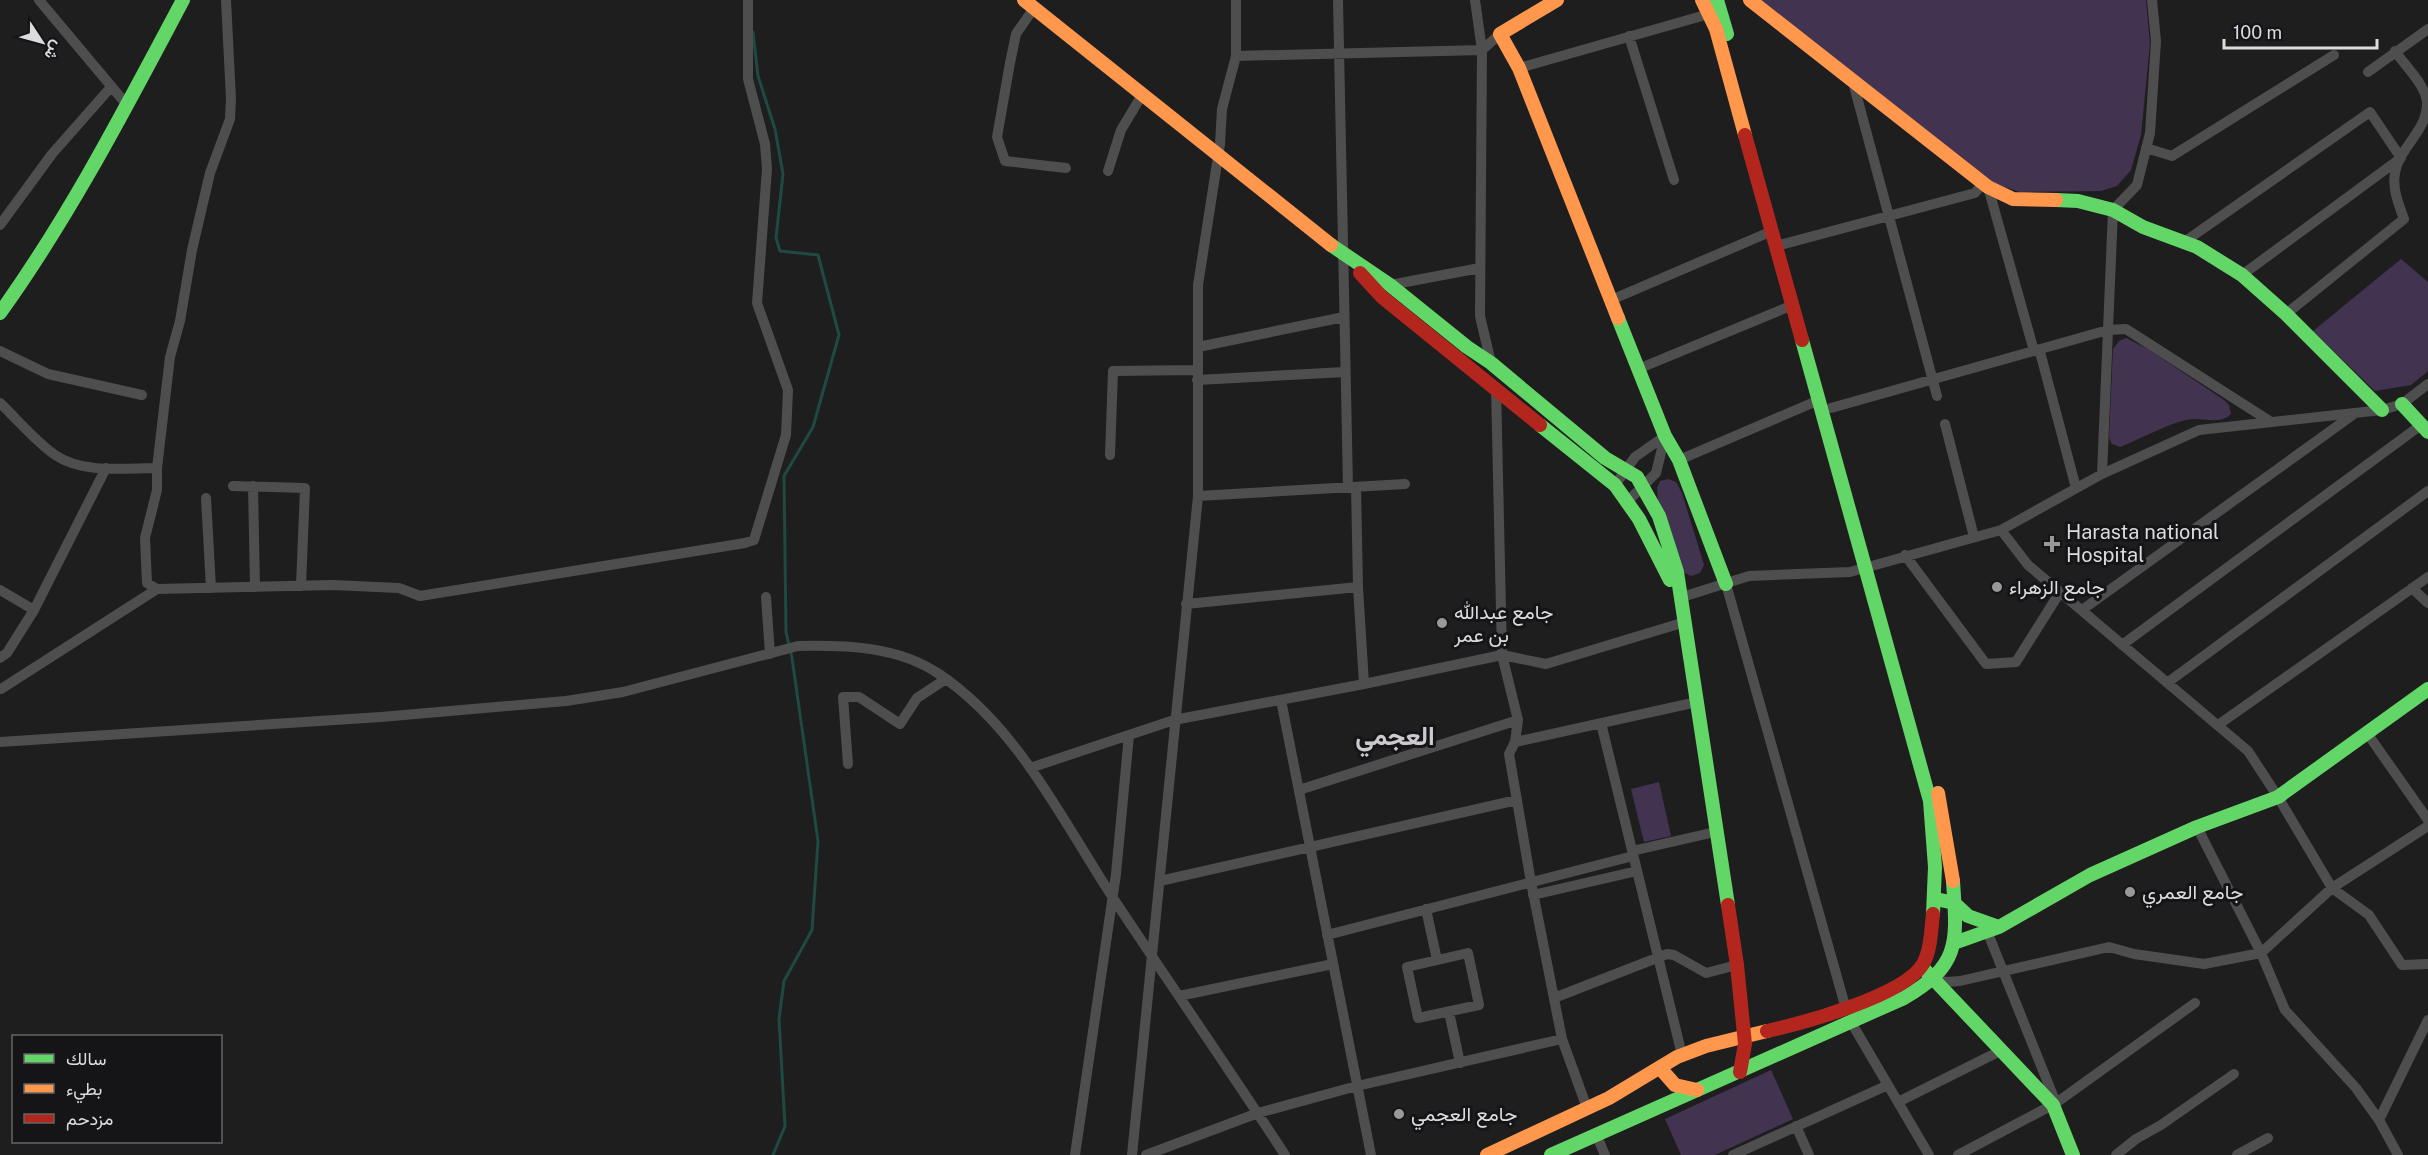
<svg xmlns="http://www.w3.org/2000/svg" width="2428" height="1155" font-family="'Public Sans',Vazirmatn,sans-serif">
  <rect width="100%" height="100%" fill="#1f1e1f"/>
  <!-- green -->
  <path fill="#423351" d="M1758,0H2146L2150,44L2141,135L2131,170L2117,186L2101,191L2020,192L1995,184Z
    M2401,259L2428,282V371L2411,385L2375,391L2313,331Z
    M2126,338L2148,349L2224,400L2229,405L2231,414C2219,426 2201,416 2186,420C2164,425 2141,439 2120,447L2112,444L2109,438L2113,349L2119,341Z
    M1668,479L1676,482L1682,493L1704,565L1700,573L1691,576L1683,572L1658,500L1657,488L1660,481Z
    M1659,782L1671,836L1644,842L1631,789Z
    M1771,1070L1793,1119L1715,1155H1681L1665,1119Z"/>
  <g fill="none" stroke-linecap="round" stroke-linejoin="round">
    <!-- stream -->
    <path stroke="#1e4a42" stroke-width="3" d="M753,32L758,76L775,129L783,174L776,238L780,251L818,255L839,335L813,427L784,476L786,632L792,658L818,841L812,930L784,981L779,1019L785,1126L773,1155"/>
    <!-- street -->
    <path stroke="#4f4e4f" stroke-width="10" d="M39,0L127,105
      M1338,0L1348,487
      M1034,8L1016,34L1010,63L997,137L1005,161L1066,168
      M1629,36L1674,180
      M1236,56L1482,50L1475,0
      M1519,68L1709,14
      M2368,72L2428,29
      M1853,82L1937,396
      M2146,148L2172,156L2334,55
      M1108,171L1121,130L1142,95
      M1988,187L2034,351L2040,352L2076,488
      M0,225L52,154L111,87
      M2184,242L2370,112L2401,158L2242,275
      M1776,246L1975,193L1983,183
      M1390,285L1480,268
      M1611,300L1772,231
      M2286,314L2404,219C2399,205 2392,189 2395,173C2399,147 2428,131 2427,102C2425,84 2405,66 2395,51
      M1198,347L1344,317
      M0,351L48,374L142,395
      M1491,363L1480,316L1482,50L1500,34
      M1638,369L1793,305
      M1197,380L1345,372
      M1496,387L1502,655L1518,720L1515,742L1509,754L1531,882L1562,1039L1587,1108
      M0,403C18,420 35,441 55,455C83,474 125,468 157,468
      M1831,408L2108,330L2126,329L2271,422
      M1945,424L1974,537
      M1110,455L1113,371L1197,370
      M1679,460L1819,400
      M2102,474L2113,210L2137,185L2150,133L2156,41L2152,0
      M1615,485L1635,457L1665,436L1656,473L1629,500
      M233,486L305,488L301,586
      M253,486L255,587
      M1356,487L1358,587L1364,684
      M1198,496L1405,484
      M206,498L211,588
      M2001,530L2028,565L2248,751L2278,797L2332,888L2369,915L2402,965L2428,964
      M1905,555L1986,664L2016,662L2060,592
      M1726,584L1846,1009
      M2412,588L2428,603
      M157,589L147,583L145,538L157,490V468L170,357L180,321L192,250L210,173L230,119L231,99L226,0
      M0,590L34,610
      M766,597L770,654
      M1679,598L1749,576L1850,572L2001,530L2102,474L2199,430L2382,410L2402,404L2428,384
      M1186,604L1358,587
      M2082,610L2354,414
      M2122,645L2421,425
      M0,658L7,653L34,610L106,468
      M2167,683L2428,491
      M1,689L157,589L333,585L399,588L420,596L745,543L754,540L786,435L788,390L757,303L767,169L765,144L748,79V0
      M1281,700L1371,1155
      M1601,723L1682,1055
      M2218,725L2428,577
      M2367,733L2428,820
      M0,742L381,717L566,701L623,692L798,646C845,645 898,646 939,674C1018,727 1062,820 1113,898C1170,984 1229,1069 1285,1155
      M1515,742L1697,702
      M848,764L843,697H859L900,724L917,698L946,679
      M1030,768L1174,720L1364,684L1502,655L1546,664L1685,622
      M1299,790L1518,720
      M2197,827L2261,953L2285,1010L2356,1088L2379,1120L2398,1155
      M1632,851L1715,832
      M1160,881L1517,800
      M1533,895L1637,871
      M1426,909L1437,960
      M1987,931L2056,1103
      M1327,935L1633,856
      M1468,953L1479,1005L1418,1018L1407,967Z
      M1934,980L1947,982L1960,981L2109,947L2134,954L2204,964L2261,953L2332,888L2428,826
      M1179,996L1333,964
      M1554,998L1667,954L1674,955L1706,973L1737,965
      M1449,1012L1460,1063
      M1851,1022L1929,1155
      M1898,1102L2000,1051
      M2379,1120L2428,1020
      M1796,1126L1809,1155
      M1596,1134L1605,1155
      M1075,1155L1116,874L1129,735
      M1132,1155L1198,496V285L1220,144L1222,109L1236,56V0
      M1146,1155L1258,1113L1357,1086L1562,1039
      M1733,1155L1888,1085
      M1958,1155L2056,1103L2195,1003
      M2116,1155L2136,1139L2161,1125L2234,1074
      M2237,1155L2268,1138"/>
    <!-- fast -->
    <path stroke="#63d668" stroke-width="14" d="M1717,0L1727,34
      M2056,200L2078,201L2113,210L2143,227L2197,247L2242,275L2286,314L2382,410
      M1331,245L1390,285L1467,347L1491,363L1605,458L1637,477L1659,516L1677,572L1728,905
      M0,313C71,214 126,107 183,0
      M1618,318L1665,436L1679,460L1726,584
      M1802,340L1930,801L1935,867L1933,914
      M2402,404L2428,432
      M1540,425L1615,485L1639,519L1670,580
      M1936,899L1954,903L1968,916L1999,927
      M1954,943L1999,927L2090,875L2197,827L2278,797L2428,689
      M1925,970L2053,1105L2073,1155
      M1551,1155L1904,998C1961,965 1957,942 1953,881"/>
    <!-- slow -->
    <path stroke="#ff974d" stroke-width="14" d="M1024,0L1331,245
      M1557,0L1500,34L1519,68L1618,318
      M1702,0L1716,29L1745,135
      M1750,0L1988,187L2013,199L2056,200
      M1938,793L1953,881
      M1660,1068L1675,1085L1697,1090
      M1487,1155L1609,1098L1677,1057L1706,1046L1767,1031"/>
    <!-- jam -->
    <path stroke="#b3261e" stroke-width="14" d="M1745,135L1802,340
      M1360,273L1382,297L1540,425
      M1728,905L1737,965L1745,1044L1740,1072
      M1767,1031C1803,1023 1904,996 1923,964C1931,950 1931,930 1933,914"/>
  </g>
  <!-- markers -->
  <g fill="#9a999a" stroke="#151417" stroke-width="2">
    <path d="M2049 535h6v6h6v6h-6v6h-6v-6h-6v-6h6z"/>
    <circle cx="1997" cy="587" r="6"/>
    <circle cx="1442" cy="623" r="6"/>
    <circle cx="2130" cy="892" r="6"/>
    <circle cx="1399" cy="1114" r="6"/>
  </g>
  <g text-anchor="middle" stroke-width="6" stroke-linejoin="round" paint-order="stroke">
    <!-- poi labels -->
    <g font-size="20" fill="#dcdbdd" stroke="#151417" text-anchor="start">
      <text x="2066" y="539">Harasta national<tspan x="2066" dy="23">Hospital</tspan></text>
      <text x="2009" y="594">جامع الزهراء</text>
      <text x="1454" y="619">جامع عبدالله<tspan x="1454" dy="23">بن عمر</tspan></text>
      <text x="2142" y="899">جامع العمري</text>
      <text x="1411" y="1121">جامع العجمي</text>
    </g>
    <!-- district labels -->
    <g font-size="26" font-weight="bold" fill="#cccace" stroke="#151417">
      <text x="1395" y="745">العجمي</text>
    </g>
  </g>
  <!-- legend -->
  <rect x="12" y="1035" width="210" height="108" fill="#151417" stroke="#656466" stroke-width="1.5"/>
  <rect x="24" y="1054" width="30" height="9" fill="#63d668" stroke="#656466" stroke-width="1.5"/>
  <text x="66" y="1065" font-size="18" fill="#dcdbdd">سالك</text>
  <rect x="24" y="1084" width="30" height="9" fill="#ff974d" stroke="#656466" stroke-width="1.5"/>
  <text x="66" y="1095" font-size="18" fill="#dcdbdd">بطيء</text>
  <rect x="24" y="1114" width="30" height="9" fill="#b3261e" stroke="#656466" stroke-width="1.5"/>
  <text x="66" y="1125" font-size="18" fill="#dcdbdd">مزدحم</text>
  <!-- north arrow -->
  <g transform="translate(42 42) rotate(126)" stroke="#151417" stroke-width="4.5" paint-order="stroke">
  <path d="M0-4.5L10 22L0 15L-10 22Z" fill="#dcdbdd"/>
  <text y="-9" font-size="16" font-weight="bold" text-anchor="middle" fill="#dcdbdd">ش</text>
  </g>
  <!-- scale -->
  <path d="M2224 39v9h153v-9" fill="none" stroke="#dcdbdd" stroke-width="3"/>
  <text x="2233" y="39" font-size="18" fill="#dcdbdd" stroke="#151417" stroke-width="4.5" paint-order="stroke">100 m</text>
</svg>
